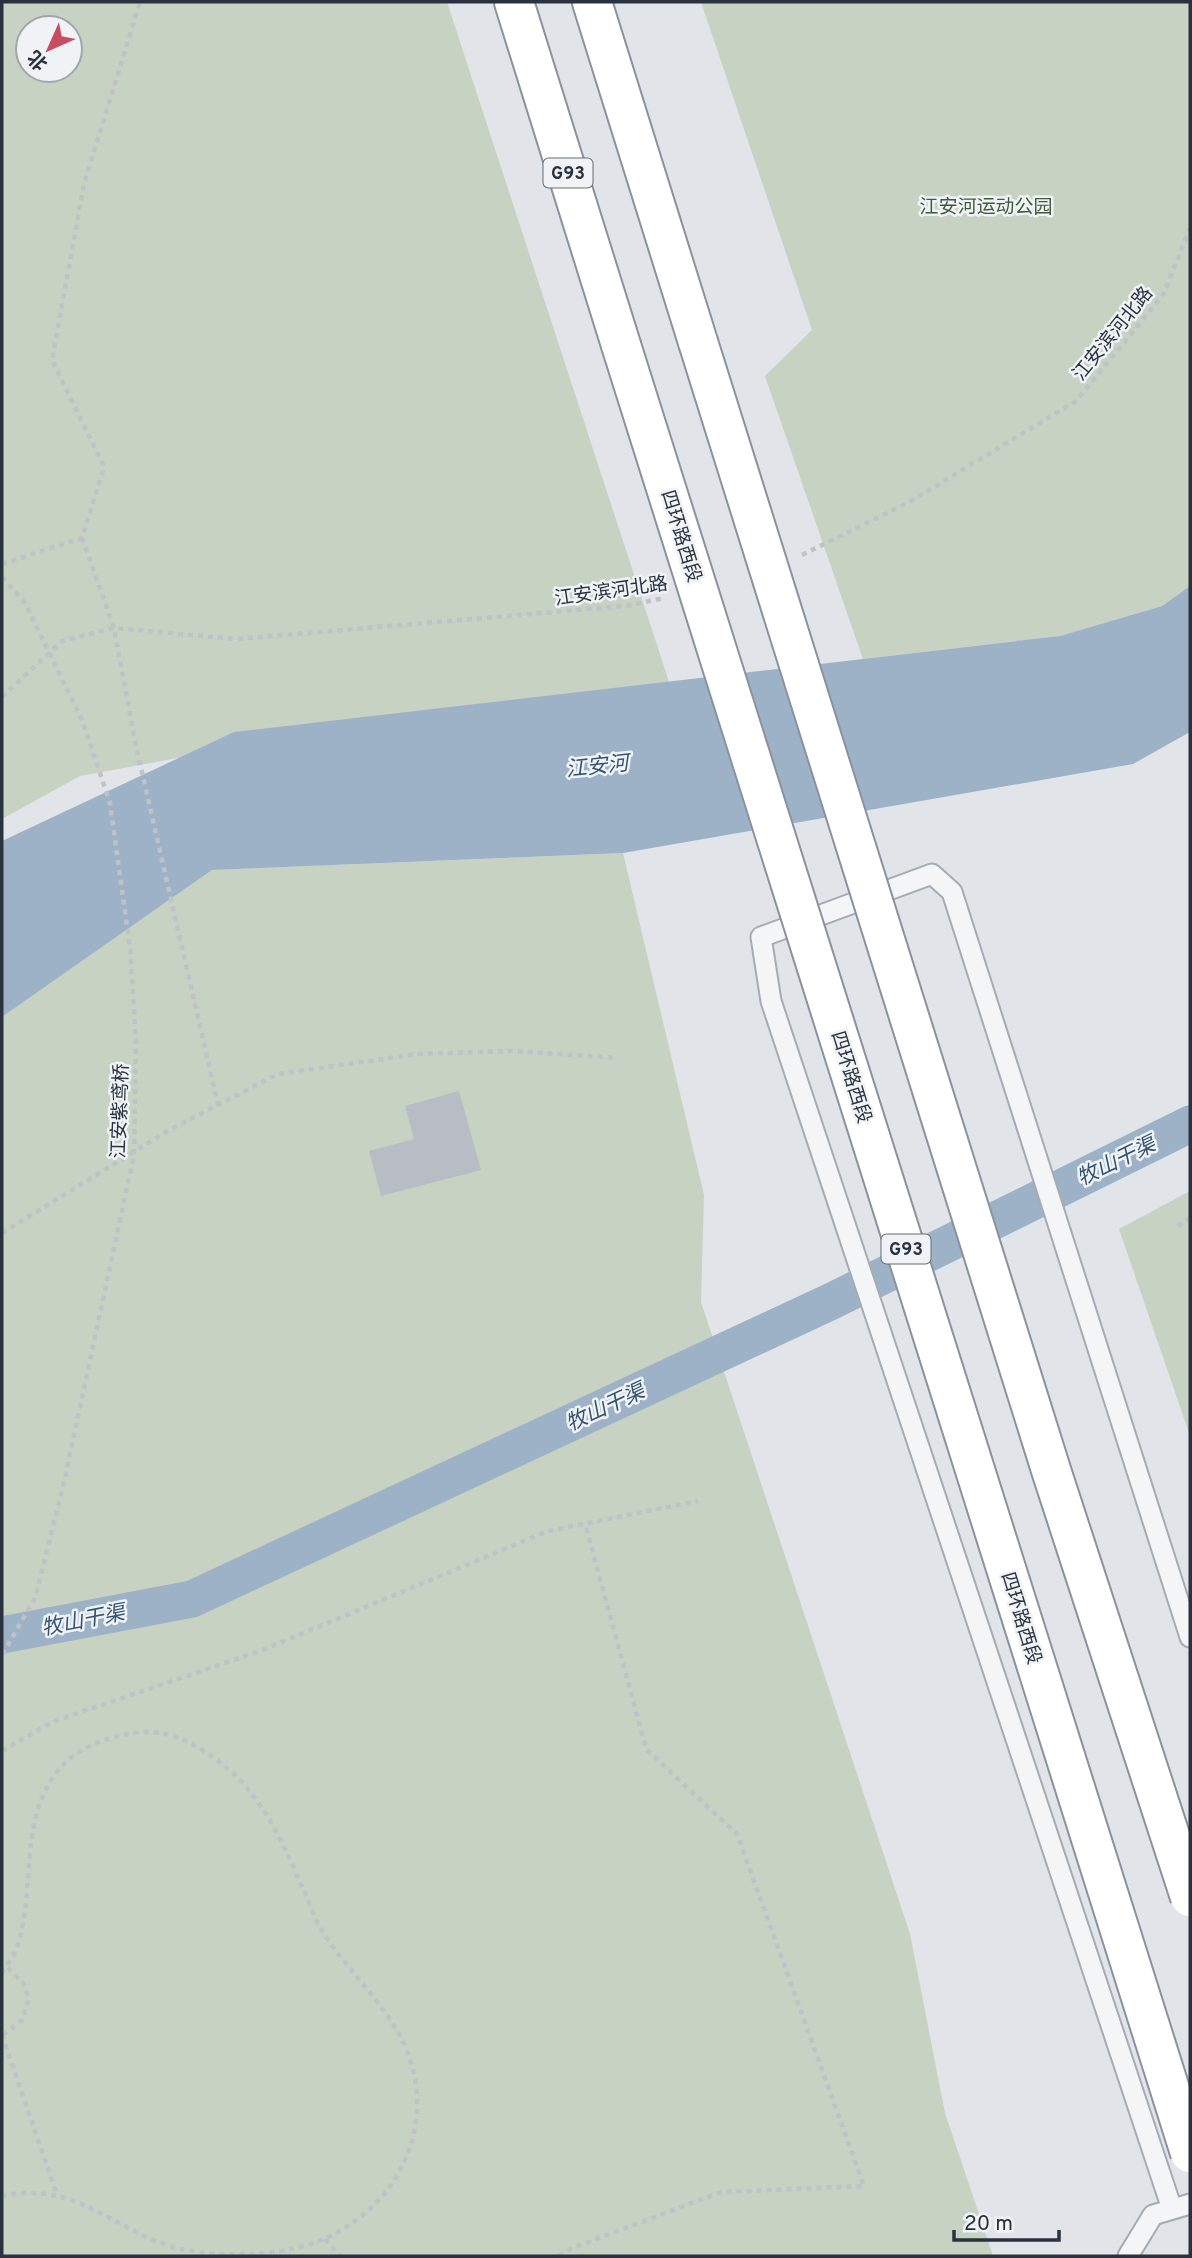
<svg xmlns="http://www.w3.org/2000/svg" width="1192" height="2258" font-family="Overpass,'Noto Sans SC',sans-serif">
  <rect width="100%" height="100%" fill="#e1e4e9"/>
  <!-- green -->
  <path fill="#c7d2c2" fill-rule="evenodd" d="M2,2H447L672,691L232,748L80,776L2,819ZM28,28H70V70H28Z
    M701,2H1190V586L1162,606L1060,636L863,659L765,376L812,330Z
    M623,853L704,1195L701,1302L910,1934L945,2113L993,2256H2V1017L212,870Z
    M1190,1191V1436L1119,1229Z"/>
  <!-- water -->
  <path fill="#9eb2c7" d="M1190,586V732L1133,764L623,853L212,870L2,1017V841L234,732L1060,636L1162,606Z"/>
  <g fill="none" stroke-linecap="round" stroke-linejoin="round">
    <!-- canal -->
    <path stroke="#9eb2c7" stroke-width="37" d="M2,1635L192,1599L832,1301L1190,1124"/>
  </g>
  <!-- building -->
  <path fill="#b8bdc5" d="M459,1091L481,1170L381,1196L369,1151L414,1139L405,1106Z"/>
  <g fill="none" stroke-linecap="round" stroke-linejoin="round">
    <!-- service casing -->
    <g stroke="#a6abb3" stroke-width="23">
      <path id="service" d="M1172,2209L771,1001L761,937L932,874L952,892L1190,1637
        M1128,2256L1153,2215L1190,2204"/>
    </g>
    <!-- motorway casing -->
    <g stroke="#89929e" stroke-width="42">
      <path id="motorway" d="M514,2L621,345
        M592,2L698,342"/>
    </g>
    <!-- path -->
    <path stroke="#bfc2c7" stroke-width="4.5" stroke-dasharray="5 5" stroke-linecap="butt" d="M82,538L114,628L136,746L218,1105
      M802,555L911,501L1076,401L1163,295L1190,228
      M2,564L82,538L104,467L52,360L84,184L140,2
      M2,697L62,641L114,628L236,639L625,606L664,598
      M1178,1226L1190,1218
      M2,1233L171,1129L278,1074L418,1054L513,1051L617,1058
      M2,1751L52,1722L260,1651L548,1531L698,1501
      M2,1973C6,1966 13,1958 16,1950C38,1890 15,1813 65,1763C85,1744 116,1734 143,1732C167,1731 185,1739 204,1751C256,1783 279,1833 302,1887C309,1900 313,1916 321,1929C346,1970 385,2002 405,2046C438,2122 401,2203 328,2237C286,2257 225,2258 180,2249C113,2232 79,2180 2,2196
      M2,2035L57,2195
      M3,2035L22,2020L29,1999L23,1983L6,1966
      M325,2239L340,2256
      M559,2256L570,2249L721,2192L864,2186L737,1834L646,1749L585,1523"/>
    <!-- service -->
    <use href="#service" stroke="#f3f5f7" stroke-width="19"/>
    <!-- motorway -->
    <use href="#motorway" stroke="#fff" stroke-width="38"/>
    <!-- motorway-bridge casing -->
    <g stroke="#89929e" stroke-width="42" stroke-linecap="butt">
      <path id="motorway-bridge" d="M698,342L1051,1470L1190,1897
        M621,345L1190,2153"/>
    </g>
    <!-- path-bridge -->
    <path stroke="#bfc2c7" stroke-width="4.5" stroke-dasharray="5 5" stroke-linecap="butt" d="M2,577L25,603L82,720L110,803L130,948L136,1041L134,1155L62,1491L35,1598L2,1655"/>
    <!-- motorway-bridge -->
    <use href="#motorway-bridge" stroke="#fff" stroke-width="38"/>
  </g>
  <g text-anchor="middle" stroke-width="5" stroke-linejoin="round" paint-order="stroke">
    <!-- shield labels -->
    <g fill="#f0f3f6" stroke="#656c76" stroke-width="2">
      <rect x="543.5" y="158.5" width="49" height="29" rx="5"/>
      <rect x="881.5" y="1234.5" width="49" height="29" rx="5"/>
    </g>
    <g font-size="18" font-weight="bold" fill="#2a323f">
      <text x="568" y="179">G93</text>
      <text x="906" y="1255">G93</text>
    </g>
    <!-- park labels -->
    <g font-size="19" fill="#3f5a38" stroke="#f0f3f6">
      <text x="986" y="213">江安河运动公园</text>
    </g>
    <!-- street labels -->
    <g font-size="19" fill="#2a323f" stroke="#f0f3f6">
      <text transform="translate(1112 333) rotate(-51)" y="7">江安滨河北路</text>
      <text transform="translate(682 536) rotate(73)" y="7">四环路西段</text>
      <text transform="translate(611 590) rotate(-8)" y="7">江安滨河北路</text>
      <text transform="translate(852 1077) rotate(73)" y="7">四环路西段</text>
      <text transform="translate(119 1111) rotate(-88)" y="7">江安·紫鸢桥</text>
      <text transform="translate(1022 1618) rotate(73)" y="7">四环路西段</text>
    </g>
    <!-- water labels -->
    <g font-size="21" font-style="italic" fill="#365271" stroke="#f0f3f6">
      <text transform="translate(597 766) rotate(-6)" y="7">江安河</text>
      <text transform="translate(1116 1161) rotate(-26)" y="7">牧山干渠</text>
      <text transform="translate(605 1407) rotate(-25)" y="7">牧山干渠</text>
      <text transform="translate(83 1620) rotate(-11)" y="7">牧山干渠</text>
    </g>
  </g>
  <!-- border -->
  <rect width="1192" height="2258" fill="none" stroke="#2a323f" stroke-width="7"/>
  <!-- north arrow -->
  <g transform="translate(49 49) rotate(225)"><circle r="33" fill="#f0f3f6" stroke="#a1a6ad" stroke-width="2"/>
  <path d="M0-5L12 26L0 18L-12 26Z" fill="#c64d62"/>
  <text y="-10" font-size="19" font-weight="bold" text-anchor="middle" fill="#2a323f">北</text>
  </g>
  <!-- scale -->
  <path d="M954 2230v10h105v-10" fill="none" stroke="#2a323f" stroke-width="3.5"/>
  <text x="964" y="2230" font-size="21" fill="#2a323f" stroke="#f0f3f6" stroke-width="5" paint-order="stroke">20 m</text>
</svg>
